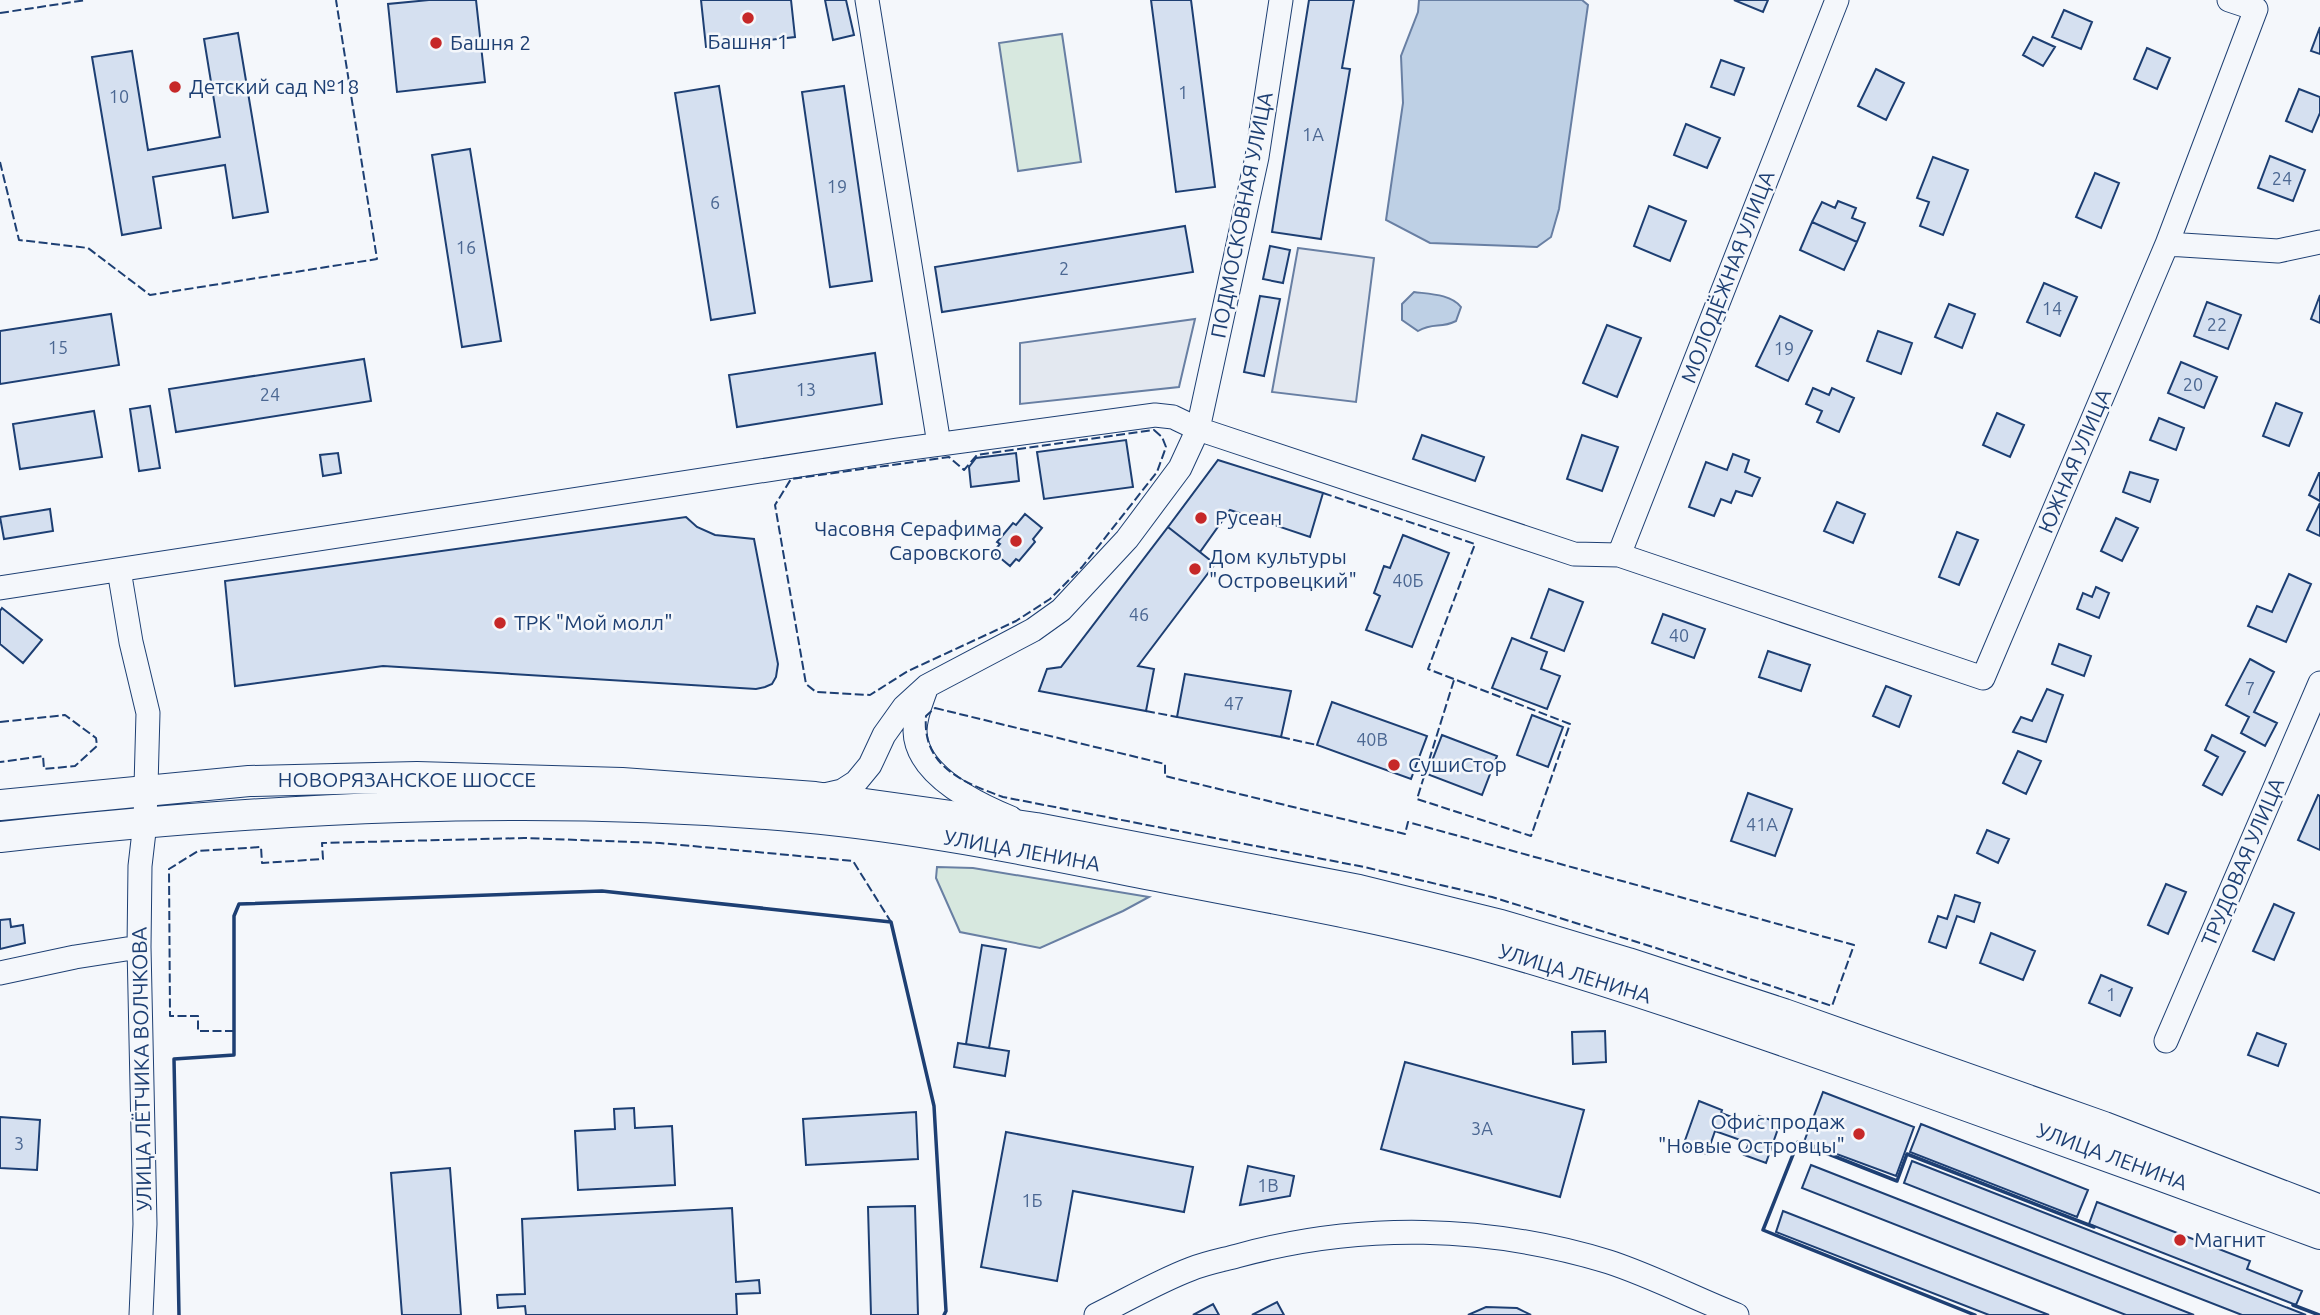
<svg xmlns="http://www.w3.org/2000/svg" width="2320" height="1315" font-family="Ubuntu,sans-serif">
  <rect width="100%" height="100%" fill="#f4f7fb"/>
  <!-- green -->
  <path fill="#d7e8df" stroke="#687fa3" stroke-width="2" d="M1062,34L1081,162L1018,171L999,43Z
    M937,867L973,868L1149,897L1123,911L1040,948L960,932L936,878Z"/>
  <!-- parking -->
  <path fill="#e3e8f0" stroke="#687fa3" stroke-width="2" d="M1298,248L1374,258L1356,402L1272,392Z
    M1195,319L1179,387L1020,404V343Z"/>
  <!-- water -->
  <path fill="#bed0e5" stroke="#687fa3" stroke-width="2" d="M1419,0H1582L1588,5L1559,209L1551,237L1537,247L1430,243L1386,220L1403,103L1401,56L1418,12Z
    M1414,292C1429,294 1451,294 1461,307L1456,321C1440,329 1434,322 1418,331L1402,320V304Z"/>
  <!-- building -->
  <path fill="#d5e0f0" stroke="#1d3f73" stroke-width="2" d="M429,0H476L485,82L397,92L388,4Z
    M701,0H791L795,37L706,47Z
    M825,0H846L854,35L833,40Z
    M1151,0H1191L1215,187L1176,192Z
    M1309,0H1354L1342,68L1350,69L1321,239L1272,232Z
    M1734,0H1768L1763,12Z
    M2064,10L2092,22L2081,49L2052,37Z
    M2320,27V54L2311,51Z
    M238,33L268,212L233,218L225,165L153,177L161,228L122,235L92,57L132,51L148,150L220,137L204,39Z
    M2033,37L2055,47L2043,66L2023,55Z
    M2147,48L2170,58L2157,89L2134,79Z
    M1721,60L1744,68L1734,95L1711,87Z
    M1876,69L1904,83L1886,120L1858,106Z
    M719,86L755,313L711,320L675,93Z
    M844,86L872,281L830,287L802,92Z
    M2299,89L2320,97V113L2312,132L2286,121Z
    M1686,124L1720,138L1707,168L1674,155Z
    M470,149L501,341L462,347L432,155Z
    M2270,156L2305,170L2293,201L2258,188Z
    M1933,157L1968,170L1943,235L1920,226L1929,202L1917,198Z
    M2095,173L2119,183L2101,228L2076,217Z
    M1838,201L1856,208L1852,218L1865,223L1857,242L1812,222L1822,202L1835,208Z
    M1649,206L1686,221L1670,261L1634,246Z
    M1812,222L1857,242L1844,270L1800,250Z
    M1185,226L1193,272L942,312L935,267Z
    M1270,246L1290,250L1283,283L1263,279Z
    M2044,283L2077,297L2060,336L2027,322Z
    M2320,295V323L2311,319Z
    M1260,296L1280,299L1264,376L1244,372Z
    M2207,302L2241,315L2228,349L2194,336Z
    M1949,304L1975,314L1962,348L1935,337Z
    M111,314L119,365L0,384V331Z
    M1780,316L1812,331L1788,381L1756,366Z
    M1607,325L1641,338L1617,397L1583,383Z
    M1878,331L1912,343L1901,374L1867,361Z
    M875,353L882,404L737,427L729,375Z
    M364,359L371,401L176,432L169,389Z
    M2181,362L2217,377L2204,408L2168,393Z
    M1813,388L1829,395L1832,388L1854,398L1839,432L1817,422L1822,411L1806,404Z
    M2276,403L2302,413L2289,446L2263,436Z
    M150,406L160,468L139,471L130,409Z
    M94,411L102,457L20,469L13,424Z
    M1997,413L2024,425L2010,457L1983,445Z
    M2159,418L2184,428L2176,450L2150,440Z
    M1422,435L1484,457L1475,481L1413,459Z
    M1582,435L1618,447L1602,491L1567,479Z
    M1126,440L1133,487L1044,499L1037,452Z
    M338,453L341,473L323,476L320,455Z
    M1016,453L1019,481L971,487L969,467L976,458Z
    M1733,454L1749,460L1745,472L1760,478L1752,496L1736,491L1731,503L1721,499L1714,516L1689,507L1706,462L1727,470Z
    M1218,460L1323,493L1310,537L1230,510L1200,552L1168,527Z
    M2130,472L2158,480L2150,502L2123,492Z
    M2319,473H2320V501L2309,495Z
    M1837,502L1865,514L1853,543L1824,531Z
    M2320,503V536L2307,530Z
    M50,509L53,531L4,539L0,517Z
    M1025,514L1042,528L1033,539L1035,542L1019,561L1016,559L1010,566L993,552L1000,544L997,542L1013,523L1016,525Z
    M686,517L697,527L715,535L754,539L778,664L776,677L772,684L765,687L756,689L383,666L235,686L225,581Z
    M2116,518L2138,528L2122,561L2101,551Z
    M1168,527L1215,564L1138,666L1154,669L1146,711L1039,691L1047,669L1061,667Z
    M1957,532L1978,540L1959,585L1939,577Z
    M1403,535L1449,553L1412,647L1366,630L1380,596L1374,593L1384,566L1390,568Z
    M2289,574L2311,584L2286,642L2248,626L2257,606L2272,612Z
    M2096,587L2109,593L2099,618L2077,609L2083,593L2092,597Z
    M1549,589L1583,602L1564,651L1531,638Z
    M2,608L42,640L23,663L0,644V611Z
    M1663,614L1705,629L1694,658L1652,643Z
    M1512,638L1547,652L1541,669L1560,676L1547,709L1492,688Z
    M2059,644L2091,656L2084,676L2052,664Z
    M1768,651L1810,665L1801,691L1759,677Z
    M2250,659L2274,672L2254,712L2277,723L2265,746L2241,733L2249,717L2226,705Z
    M1185,674L1291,691L1281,737L1177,717Z
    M1886,686L1911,696L1899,727L1873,716Z
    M2047,689L2063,695L2046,742L2013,732L2021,717L2032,721Z
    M1332,702L1427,736L1411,779L1317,745Z
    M1532,715L1563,727L1548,767L1517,755Z
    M1442,735L1497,756L1482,795L1427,774Z
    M2212,735L2245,752L2222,795L2203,785L2218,757L2205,750Z
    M2018,751L2041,761L2026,794L2003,783Z
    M1748,793L1792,809L1775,856L1731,841Z
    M2318,795L2320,796V850L2298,840Z
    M1987,830L2009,839L1998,863L1977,853Z
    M2166,884L2186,892L2168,934L2148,925Z
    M1955,895L1980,903L1974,922L1957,916L1946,948L1929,942L1938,916L1947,919Z
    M2274,904L2294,913L2274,960L2253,951Z
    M10,919L11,927L23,925L25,943L0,949V920Z
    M1991,933L2035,951L2023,980L1980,963Z
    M982,945L1006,949L989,1048L966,1044Z
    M2101,975L2132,988L2120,1016L2089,1003Z
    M1605,1031L1606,1062L1573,1064L1572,1032Z
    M2257,1033L2286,1044L2278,1066L2248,1055Z
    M958,1043L1009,1051L1005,1076L954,1067Z
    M1405,1062L1584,1110L1560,1197L1381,1149Z
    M1823,1092L1914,1127L1896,1176L1804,1142Z
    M1699,1101L1722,1110L1721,1113L1756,1126L1759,1116L1780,1123L1766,1163L1744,1155L1749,1143L1715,1131L1707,1154L1683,1146Z
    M634,1108L635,1128L672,1126L675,1185L578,1190L575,1131L615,1129L614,1109Z
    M916,1112L918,1159L806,1165L803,1119Z
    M0,1117L40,1120L37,1170L0,1168Z
    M1921,1124L2088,1190L2077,1217L1910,1152Z
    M1006,1132L1193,1167L1184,1212L1073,1191L1057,1281L981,1267Z
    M1912,1161L2306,1315H2242L1904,1183Z
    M1811,1165L2194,1315H2126L1802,1188Z
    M1248,1166L1294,1176L1290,1196L1240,1205Z
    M450,1168L461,1315H402L391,1173Z
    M2097,1202L2250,1261L2247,1269L2302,1291L2296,1305L2089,1224Z
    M915,1206L918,1315H871L868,1207Z
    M732,1208L736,1282L759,1280L760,1293L736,1294L737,1315H526L525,1306L498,1308L497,1295L525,1294L522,1219Z
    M1783,1211L2049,1315H1989L1776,1232Z
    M1277,1302L1284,1315H1252Z
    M1213,1304L1219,1315H1193Z
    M1486,1307L1517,1308L1531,1315H1468Z"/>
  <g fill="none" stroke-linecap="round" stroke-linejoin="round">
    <!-- minor casing -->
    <g stroke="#1d3f73" stroke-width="25">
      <path id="minor" d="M867,0L939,444
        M2229,0L2256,9L2167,244L2278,251L2320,242
        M1619,555L1837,0
        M119,570L131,642L148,713L145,823L140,866L139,947L145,1224L141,1315
        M0,588L897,450L1155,415L1173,417L1198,429L1574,554L1619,555L1983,678L2167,244
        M926,689C921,703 915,716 915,731C916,775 977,804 1011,818
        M820,796L842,791L856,782L870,765L884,735L904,707L927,686L1033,630L1061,610L1127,539L1180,468L1198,429L1257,157L1281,0
        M0,973L75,957L139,947
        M2166,1041L2320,683
        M1096,1315C1127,1300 1159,1281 1191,1269C1206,1263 1222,1260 1237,1256C1360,1222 1488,1225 1609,1262C1652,1276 1694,1298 1737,1315"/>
    </g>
    <!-- major casing -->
    <g stroke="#1d3f73" stroke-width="32">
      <path id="major" d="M0,805L249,781L417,777L622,783L815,797L1036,828L1359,890L1501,925L1628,963L1784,1014L2104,1127L2320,1210
        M0,837C265,808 535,793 801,817C912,827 1022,849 1131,871C1252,895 1375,915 1494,948C1625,985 1753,1030 1881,1075C2028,1127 2174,1180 2320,1234"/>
    </g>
    <!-- minor -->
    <use href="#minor" stroke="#f4f7fb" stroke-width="23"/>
    <!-- major -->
    <use href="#major" stroke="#f4f7fb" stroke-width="30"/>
    <!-- fence -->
    <path stroke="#1d3f73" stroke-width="2" stroke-dasharray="9 3.5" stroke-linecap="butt" d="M0,13L86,0
      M0,162L19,240L88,248L150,295L377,259L336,0
      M1154,430L1162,437L1166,447L1157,472L1082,567L1050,599L1016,621L908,671L870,695L816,692L806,684L775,505L791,479L949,457L964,470L977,455Z
      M1323,493L1475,544L1428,669L1570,724L1531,836L1417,799L1454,680
      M935,708L1165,764V776L1405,834L1408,822L1854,945L1832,1006L1653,947L1492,897L1364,867L1003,797C962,782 922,766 926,716Z
      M1146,711L1177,717
      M0,722L65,715L96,738L97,746L75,766L44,769L43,756L0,762
      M1281,737L1317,745
      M234,1031H198V1016H170L169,869L198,851L261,847L262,863L323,859L322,843L524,838L660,843L853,861L891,922"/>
    <!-- wall -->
    <path stroke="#1d3f73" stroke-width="3.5" d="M2293,1305L2319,1315
      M179,1315L174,1059L234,1055V916L239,904L602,891L891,922L934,1106L946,1311L944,1315
      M1975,1315L1763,1230L1798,1142L1897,1181L1907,1154L2094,1227"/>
  </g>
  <!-- markers -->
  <g fill="#c62828" stroke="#f4f7fb" stroke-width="2.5">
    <circle cx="748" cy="18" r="7"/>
    <circle cx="436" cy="43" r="7"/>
    <circle cx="175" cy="87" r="7"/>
    <circle cx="1201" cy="518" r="7"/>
    <circle cx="1016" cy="541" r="7"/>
    <circle cx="1195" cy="569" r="7"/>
    <circle cx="500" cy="623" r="7"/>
    <circle cx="1394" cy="765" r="7"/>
    <circle cx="1859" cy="1134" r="7"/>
    <circle cx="2180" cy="1240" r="7"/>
  </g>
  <g text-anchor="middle" stroke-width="5" stroke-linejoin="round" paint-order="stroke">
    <!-- number labels -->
    <g font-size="18" fill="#4b6792">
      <text x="1183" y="99">1</text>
      <text x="119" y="103">10</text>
      <text x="1313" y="141">1А</text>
      <text x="2282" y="185">24</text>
      <text x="837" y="193">19</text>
      <text x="715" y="209">6</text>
      <text x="466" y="254">16</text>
      <text x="1064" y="275">2</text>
      <text x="2052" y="315">14</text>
      <text x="2217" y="331">22</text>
      <text x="58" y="354">15</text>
      <text x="1784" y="355">19</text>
      <text x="2193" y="391">20</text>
      <text x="806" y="396">13</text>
      <text x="270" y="401">24</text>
      <text x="1408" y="587">40Б</text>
      <text x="1139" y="621">46</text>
      <text x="1679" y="642">40</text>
      <text x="2250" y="695">7</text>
      <text x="1234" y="710">47</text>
      <text x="1372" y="746">40В</text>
      <text x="1762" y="831">41А</text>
      <text x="2111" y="1001">1</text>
      <text x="1482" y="1135">3А</text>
      <text x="19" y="1150">3</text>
      <text x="1268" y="1192">1В</text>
      <text x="1032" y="1207">1Б</text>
    </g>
    <!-- poi labels -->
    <g font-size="21" fill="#1d3f73" stroke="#f4f7fb" text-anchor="start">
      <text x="748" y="49" text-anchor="middle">Башня 1</text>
      <text x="450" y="50">Башня 2</text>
      <text x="189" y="94">Детский сад №18</text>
      <text x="1215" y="525">Русеан</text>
      <text x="1002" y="536" text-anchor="end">Часовня Серафима<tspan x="1002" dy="24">Саровского</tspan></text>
      <text x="1209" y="564">Дом культуры<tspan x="1209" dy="24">"Островецкий"</tspan></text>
      <text x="514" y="630">ТРК "Мой молл"</text>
      <text x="1408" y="772">СушиСтор</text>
      <text x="1845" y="1129" text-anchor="end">Офис продаж<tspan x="1845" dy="24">"Новые Островцы"</tspan></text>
      <text x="2194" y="1247">Магнит</text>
    </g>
    <!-- street labels -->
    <g font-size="21" fill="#1d3f73" stroke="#f4f7fb">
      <text transform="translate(1242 215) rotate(-79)" y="7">ПОДМОСКОВНАЯ УЛИЦА</text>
      <text transform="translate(1728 277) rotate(-69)" y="7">МОЛОДЁЖНАЯ УЛИЦА</text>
      <text transform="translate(2075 461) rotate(-67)" y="7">ЮЖНАЯ УЛИЦА</text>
      <text x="407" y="787">НОВОРЯЗАНСКОЕ ШОССЕ</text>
      <text transform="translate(1022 851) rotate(10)" y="7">УЛИЦА ЛЕНИНА</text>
      <text transform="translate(2243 862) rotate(-67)" y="7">ТРУДОВАЯ УЛИЦА</text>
      <text transform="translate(1575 974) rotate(17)" y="7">УЛИЦА ЛЕНИНА</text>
      <text transform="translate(142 1069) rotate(-91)" y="7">УЛИЦА ЛЁТЧИКА ВОЛЧКОВА</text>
      <text transform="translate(2112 1157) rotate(20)" y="7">УЛИЦА ЛЕНИНА</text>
    </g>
  </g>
</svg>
